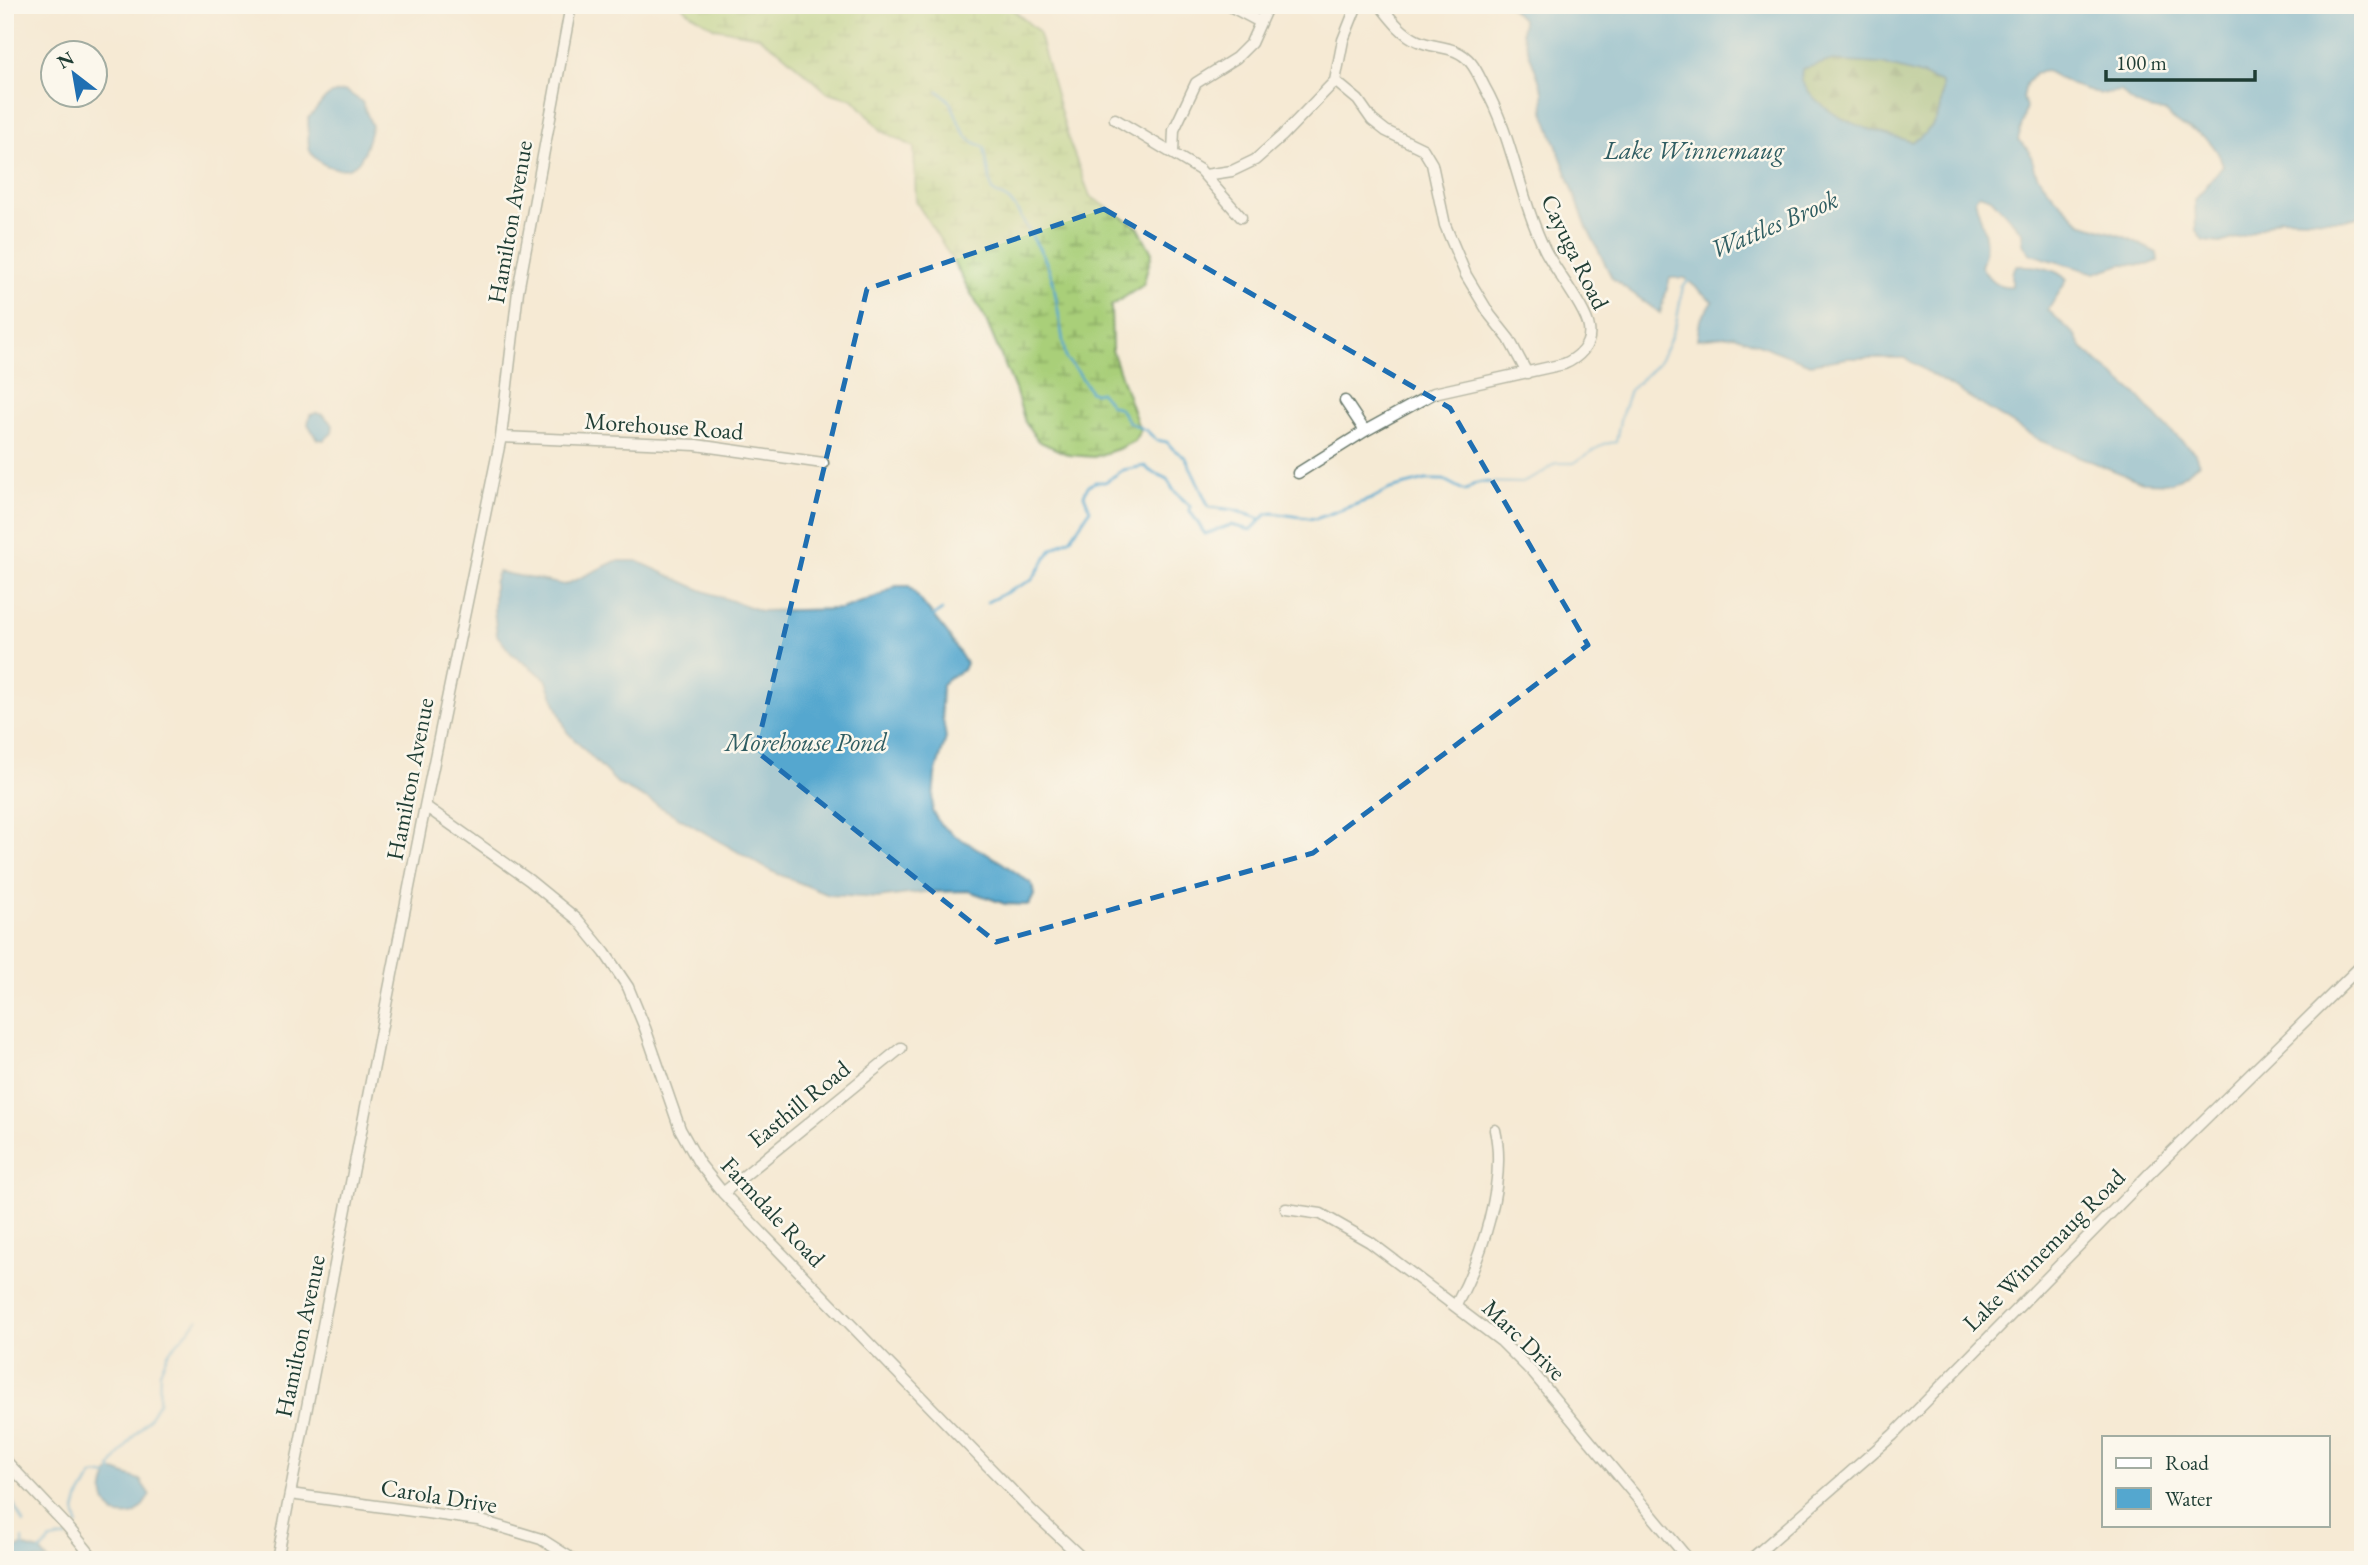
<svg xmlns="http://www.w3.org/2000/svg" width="2368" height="1565" font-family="'EB Garamond',serif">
  <defs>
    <pattern id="forest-firs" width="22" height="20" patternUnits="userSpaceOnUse" patternTransform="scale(1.75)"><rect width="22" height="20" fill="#86b269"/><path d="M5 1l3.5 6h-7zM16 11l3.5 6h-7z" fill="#6d9257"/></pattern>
    <pattern id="wetland-marsh" width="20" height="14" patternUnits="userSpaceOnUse" patternTransform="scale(1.75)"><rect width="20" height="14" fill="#a9cf79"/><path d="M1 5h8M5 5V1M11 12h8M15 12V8" fill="none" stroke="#89a964"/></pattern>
  </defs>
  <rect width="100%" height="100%" fill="#fbf7ec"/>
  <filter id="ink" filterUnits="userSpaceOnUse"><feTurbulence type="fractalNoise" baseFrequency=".0143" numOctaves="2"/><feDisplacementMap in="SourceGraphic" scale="14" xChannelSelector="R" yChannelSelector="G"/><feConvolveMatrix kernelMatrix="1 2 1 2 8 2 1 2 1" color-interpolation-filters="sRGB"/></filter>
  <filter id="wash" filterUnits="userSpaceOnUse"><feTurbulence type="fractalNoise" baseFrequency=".00686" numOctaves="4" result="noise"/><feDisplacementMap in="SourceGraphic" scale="28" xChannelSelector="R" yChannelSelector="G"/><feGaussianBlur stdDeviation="1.57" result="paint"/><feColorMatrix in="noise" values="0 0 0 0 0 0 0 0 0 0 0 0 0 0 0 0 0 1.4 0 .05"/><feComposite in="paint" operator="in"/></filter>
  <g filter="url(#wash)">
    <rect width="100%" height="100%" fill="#f5ead4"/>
    <!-- forest -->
    <path fill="url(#forest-firs)" stroke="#52784e" stroke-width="2" d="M1830,61L1882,64L1922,75L1942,83C1943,109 1936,129 1913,142L1861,128L1828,111L1809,94L1801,80L1802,69Z"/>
    <!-- wetland -->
    <path fill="url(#wetland-marsh)" stroke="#648656" stroke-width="2" d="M681,5H1007L1038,31L1069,141L1090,196L1138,227L1152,253L1143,285L1111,306L1112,350L1140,431L1134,441L1118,449L1094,457L1069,455L1038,441L1025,422L1015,389L985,318L944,246L916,202L914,147L882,131L853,99L827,92L781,52L758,36L715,28L690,13Z"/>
    <!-- water -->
    <path fill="#54a7cf" stroke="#3a7282" stroke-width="2" fill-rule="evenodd" d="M1508,5H2363V213L2355,218L2338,220L2280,218L2250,234L2220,243L2203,241L2196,231L2195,200L2223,165C2209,124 2185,136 2164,111C2146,111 2132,105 2121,91L2101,94L2072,85L2046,71L2035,73L2026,84L2023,98L2026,107L2018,140L2029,150L2037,175L2054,196L2081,223L2125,237L2157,253L2158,261L2148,265L2122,264L2095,273L2030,254L2023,243L2022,232L1991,198L1979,194L1975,199C1981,222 1992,242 1981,266C1988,278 1996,288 2012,286V273L2016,266C2032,265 2055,267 2067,280L2048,310L2076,336L2082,348L2139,397L2162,423L2195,453L2199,464L2172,483L2142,482L2041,441L1905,358H1848L1810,364L1734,335L1697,339L1700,320L1713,302L1685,278H1670L1660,313L1612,278L1586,225L1544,112L1543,91L1522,33L1523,20ZM1830,61L1882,64L1922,75L1942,83C1944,109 1936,130 1912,142C1870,130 1824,121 1801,80L1802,69Z
      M346,91L362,102L372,126C368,137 366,154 358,162C345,176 318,166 310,151C307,145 309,126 308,118C324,104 321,93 346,91Z
      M316,413L323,415L333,425L332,433L324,440L317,439L308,424L310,415Z
      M616,561H637L701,590L761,611L841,609L881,595L896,586H909L947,633L966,663L963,670L948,678L942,685L941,708L946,738L935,775L932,811L940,824L954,835L1001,862L1032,884L1034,895L1029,905L1005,904L969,891L924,892L878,898L829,895L771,871L645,798L619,785L567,732L546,679L511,653L497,635L494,610V583L498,572L565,585Z
      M115,1471L140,1480L150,1495C138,1513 137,1519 114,1514C100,1499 102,1490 109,1472Z
      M22,1546L40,1551L48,1560H5V1553Z"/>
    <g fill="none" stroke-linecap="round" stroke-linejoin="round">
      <!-- stream -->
      <path stroke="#54a7cf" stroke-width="2.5" d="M938,91C959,104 954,124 969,139C973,143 979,144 984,147L992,191L1008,200L1015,207L1044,257L1053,280L1066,359L1078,372L1090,391L1095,393L1100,392L1111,405L1119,408L1129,422L1147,431L1156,440L1167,442L1173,449L1186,458L1209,507L1234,510L1261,519
        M987,602L1032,580L1052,549L1071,538L1090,510L1084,495L1088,486L1095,482H1105L1123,470L1145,466L1150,471L1167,479L1174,491L1190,506V511L1205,534L1231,525L1251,530L1267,514L1273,513L1315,519L1371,499L1390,489L1426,480H1444L1465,491L1474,484L1481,482L1522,483L1539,475L1556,463H1574L1604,444L1616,442L1620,420L1630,390L1657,364L1666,349L1676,324L1683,286L1691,279
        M932,617L942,610
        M112,1472L111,1467L133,1437L148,1420L159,1402L160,1372L168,1353L198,1320
        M5,1486L23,1523
        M78,1525L75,1511L78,1500L92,1476L96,1474L109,1476
        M23,1539V1548
        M40,1551L51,1540L67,1537"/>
    </g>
  </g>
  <g filter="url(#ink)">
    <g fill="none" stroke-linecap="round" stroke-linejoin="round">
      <!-- minor casing -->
      <g stroke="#6a7a6c" stroke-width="13">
        <path id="minor" d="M1228,5L1260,22
          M1335,81L1358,100L1372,120L1386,131L1423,149L1432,164L1445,225L1466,275L1490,315L1509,339L1527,373
          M1115,119L1200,170L1241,217
          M1173,153L1174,130L1196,83L1236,58L1251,43L1268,5
          M1205,175L1232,171L1255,160L1282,136L1335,81L1343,40L1357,5
          M1345,401L1365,431
          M501,437L696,445L823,463
          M1298,473L1365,431L1434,393L1564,364C1578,358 1592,346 1589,328C1587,310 1555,270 1545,250C1519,197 1513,137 1484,86C1480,78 1476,69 1471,63C1457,45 1436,49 1418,41C1402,34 1391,19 1380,5
          M425,806L529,880L578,920L605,953L628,987L645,1028L680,1129L699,1163L723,1193L990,1468L1032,1511L1084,1560
          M723,1193L901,1048
          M1286,1209L1321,1214L1370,1242L1501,1341L1533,1373L1689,1560
          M1456,1305C1481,1259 1507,1182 1495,1130
          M5,1460L67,1526L95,1560
          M290,1494L478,1520L541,1539L574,1560
          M277,1560L425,806L501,437L518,291L571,5
          M1750,1560L1893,1435L2150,1173L2363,964"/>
      </g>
      <!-- minor -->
      <use href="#minor" stroke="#fff" stroke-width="10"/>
    </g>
  </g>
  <!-- marked area -->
  <path d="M0 0H2368V1565H0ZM1104,209L1450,408L1588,645L1313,853L996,942L756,751L867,289Z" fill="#f5ead4" fill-opacity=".55" fill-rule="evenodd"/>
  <path fill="none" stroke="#1f6fb2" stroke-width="5" stroke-dasharray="14 9" stroke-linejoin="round" d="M1104,209L1450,408L1588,645L1313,853L996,942L756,751L867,289Z"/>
  <g text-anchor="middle" stroke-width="5" stroke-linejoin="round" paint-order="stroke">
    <!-- street labels -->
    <g font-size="24" fill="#1f3d34" stroke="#fbf7ec">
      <text transform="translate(510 222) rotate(-80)" y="8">Hamilton Avenue</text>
      <text transform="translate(1575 252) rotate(64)" y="8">Cayuga Road</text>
      <text transform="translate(664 426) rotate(4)" y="8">Morehouse Road</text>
      <text transform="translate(410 779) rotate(-79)" y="8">Hamilton Avenue</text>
      <text transform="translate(799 1104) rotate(-39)" y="8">Easthill Road</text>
      <text transform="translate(773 1212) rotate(47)" y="8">Farmdale Road</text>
      <text transform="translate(2044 1250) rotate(-45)" y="8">Lake Winnemaug Road</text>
      <text transform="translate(300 1336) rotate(-78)" y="8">Hamilton Avenue</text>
      <text transform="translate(1524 1340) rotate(44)" y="8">Marc Drive</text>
      <text transform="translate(439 1496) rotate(9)" y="8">Carola Drive</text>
    </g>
    <!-- water labels -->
    <g font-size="26" font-style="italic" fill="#2f5d62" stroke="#fbf7ec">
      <text x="1694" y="159">Lake Winnemaug</text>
      <text transform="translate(1774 224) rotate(-23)" y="9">Wattles Brook</text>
      <text x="806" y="751">Morehouse Pond</text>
    </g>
  </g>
  <!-- margin -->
  <rect width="2368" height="1565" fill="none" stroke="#fbf7ec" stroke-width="28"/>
  <!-- legend -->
  <rect x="2102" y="1436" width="228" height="91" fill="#fbf7ec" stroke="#a3ada2" stroke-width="2"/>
  <rect x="2116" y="1458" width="35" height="10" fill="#ffffff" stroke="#a3ada2" stroke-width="2"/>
  <text x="2165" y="1470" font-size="21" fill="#1f3d34">Road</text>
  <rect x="2116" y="1488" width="35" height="21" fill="#54a7cf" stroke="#a3ada2" stroke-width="2"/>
  <text x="2165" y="1506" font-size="21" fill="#1f3d34">Water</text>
  <!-- north arrow -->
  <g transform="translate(74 74) rotate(329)"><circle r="33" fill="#fbf7ec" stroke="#a3ada2" stroke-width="2"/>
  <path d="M0-5L12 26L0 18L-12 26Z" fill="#1f6fb2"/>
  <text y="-10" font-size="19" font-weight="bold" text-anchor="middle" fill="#1f3d34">N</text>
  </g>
  <!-- scale -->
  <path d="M2106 70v10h149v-10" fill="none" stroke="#1f3d34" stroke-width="3.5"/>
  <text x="2116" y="70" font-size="21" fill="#1f3d34" stroke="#fbf7ec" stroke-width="5" paint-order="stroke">100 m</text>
</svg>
